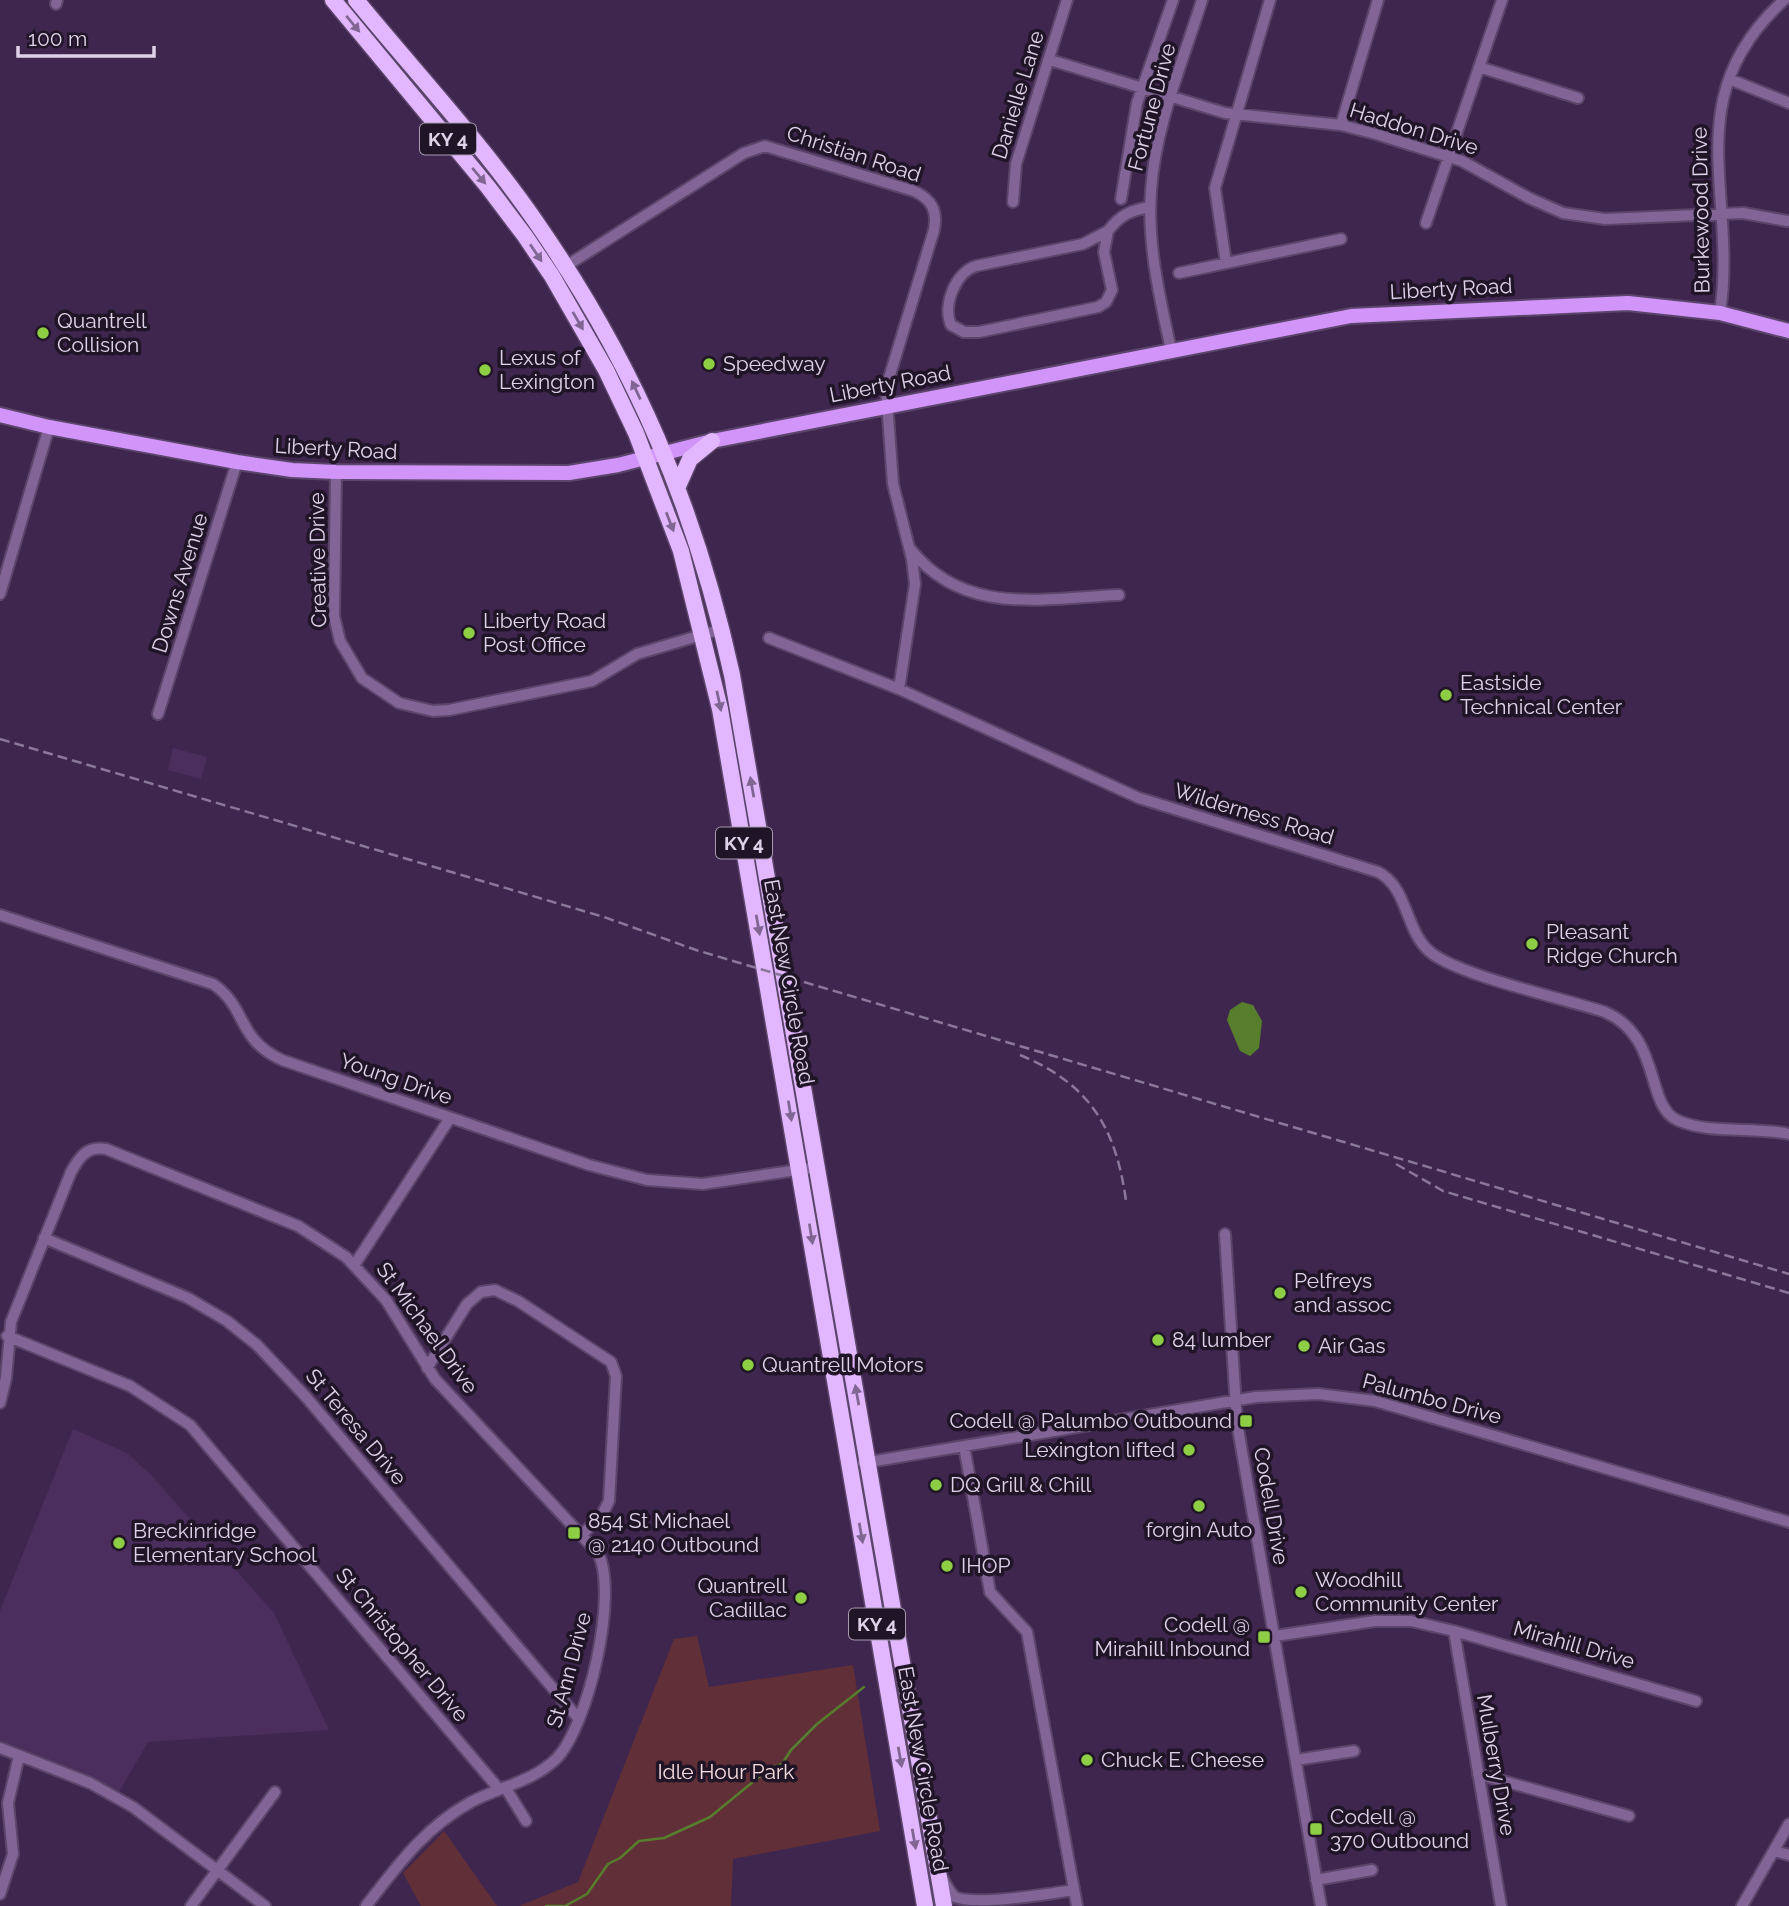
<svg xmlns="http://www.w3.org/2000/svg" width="1789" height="1906" font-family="Raleway,sans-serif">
  <rect width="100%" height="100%" fill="#3f264f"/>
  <!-- built -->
  <path fill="#4b2e5d" d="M173,748L207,757L201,779L168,770Z
    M73,1429L127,1453L151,1475L274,1613L329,1730L148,1742L119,1792L0,1741V1611Z"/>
  <!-- green -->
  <path fill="#612f37" d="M697,1636L709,1687L853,1665L880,1831L733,1859L731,1906H519L578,1882L674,1639Z
    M444,1831L497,1906H421L403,1873Z"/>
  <!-- water -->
  <path fill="#577e2c" d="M1242,1002L1253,1005L1262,1021L1259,1048L1250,1056L1240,1051L1227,1020L1230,1010Z"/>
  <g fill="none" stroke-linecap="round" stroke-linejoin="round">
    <!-- stream -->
    <path stroke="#577e2c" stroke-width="2.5" d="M546,1906H563
      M565,1906L587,1894L608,1864L620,1858L639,1841L664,1838L710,1817L770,1768L782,1764L791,1750L817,1724L864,1687"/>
    <!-- minor casing -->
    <g stroke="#5c456b" stroke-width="14">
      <path id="minor" d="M56,4L57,0
        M1050,60L1225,113L1341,125L1376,134L1462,161L1529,198L1563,213L1605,219L1743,213L1787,221
        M1479,67L1578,98
        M1729,79L1789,103
        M1341,125L1378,0
        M1121,199L1137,103L1173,0
        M1013,202L1016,164L1067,0
        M1426,223L1502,0
        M1108,231L1104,252L1112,290L1106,302L1098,307L979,332H964L951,325C942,305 956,272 976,266L1083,244Z
        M1108,231C1120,215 1131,210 1150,207
        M1226,263L1215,188L1270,0
        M566,266L744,153L765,146L914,191C931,199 938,210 934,230L886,388L893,484L912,559L915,584L899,689
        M1179,273L1341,239
        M1720,313C1738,193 1676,98 1784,0
        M1171,350C1160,298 1147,245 1151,191C1155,127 1183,61 1202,0
        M336,472L334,616L340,641L362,678L399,703L433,711L449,710L592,681L637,654L722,629
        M911,550C965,617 1044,598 1119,595
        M0,594L49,427
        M769,638L899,689L1139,798L1378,872C1408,887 1405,930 1429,951C1455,975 1566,999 1605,1012C1662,1037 1645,1105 1677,1120C1710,1135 1754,1126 1789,1134
        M158,714L237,462
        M0,915L213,984C248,1008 236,1039 282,1060L589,1165L647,1180L703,1184L818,1167
        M1225,1234L1237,1423L1321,1906
        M44,1238L188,1298L227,1321L257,1345L306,1397L578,1718
        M355,1264L450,1118
        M7,1336L130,1386L190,1425L499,1789
        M427,1368L467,1304L481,1292L495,1290L518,1301L611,1362L616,1376L609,1501L603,1513L582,1535
        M0,1403L6,1378L11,1322L71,1172C80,1156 87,1146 106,1149L298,1226L346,1257L386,1300L435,1379L598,1553C619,1594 588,1727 556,1759C532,1782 499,1787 471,1802C425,1827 397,1866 366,1906
        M964,1446L990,1592L1027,1632L1077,1906
        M863,1463L1256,1397L1318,1394L1375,1401L1789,1522
        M1454,1631L1501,1906
        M1275,1636L1375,1621H1411L1454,1631L1696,1701
        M0,1748L90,1783L133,1807L265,1906
        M1296,1760L1354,1751
        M1478,1774L1629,1816
        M505,1787L526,1821
        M1774,1851L1789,1855
        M943,1879C946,1885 950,1893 955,1897C976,1906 1048,1894 1074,1890
        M1316,1880L1372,1870
        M0,1894L13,1854L8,1803L19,1756
        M191,1906L275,1792
        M1742,1906L1789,1824"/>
    </g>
    <!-- major casing -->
    <g stroke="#5c456b" stroke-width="18">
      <path id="major" d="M0,415L49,427L237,462L292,470L336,472L569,473L618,465L712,441L1351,316L1628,303L1720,313L1789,331"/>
    </g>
    <!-- highway casing -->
    <g stroke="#5c456b" stroke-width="19">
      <path id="highway" d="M333,0L488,187L525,236L552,276L606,370L636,433L681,551L720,709L925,1906
        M356,0C416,73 482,144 536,222C635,365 695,506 732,675L944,1906
        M678,486L690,459L712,441"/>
    </g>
    <!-- minor -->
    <use href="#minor" stroke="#826596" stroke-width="10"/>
    <!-- major -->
    <use href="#major" stroke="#d194f9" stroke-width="14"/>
    <!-- highway -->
    <use href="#highway" stroke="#e2b7ff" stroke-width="16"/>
    <!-- rail -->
    <path stroke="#8b7799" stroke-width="2.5" stroke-dasharray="10 5" stroke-linecap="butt" d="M0,739L604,917L696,950L1789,1274
      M1020,1055C1090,1084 1116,1128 1126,1201
      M1396,1164L1443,1191L1789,1293"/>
  </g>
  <!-- one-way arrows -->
  <defs><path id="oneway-solid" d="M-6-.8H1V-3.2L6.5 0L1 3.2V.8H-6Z" transform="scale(1.75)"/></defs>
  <g fill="#816693">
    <use href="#oneway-solid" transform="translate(353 24) rotate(50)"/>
    <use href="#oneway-solid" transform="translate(479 176) rotate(50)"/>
    <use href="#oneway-solid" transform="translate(536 253) rotate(56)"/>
    <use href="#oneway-solid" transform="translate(578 321) rotate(60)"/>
    <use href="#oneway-solid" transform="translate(636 390) rotate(-115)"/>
    <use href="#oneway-solid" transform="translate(670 522) rotate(69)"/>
    <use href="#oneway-solid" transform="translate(719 701) rotate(78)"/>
    <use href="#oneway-solid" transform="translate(752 787) rotate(-100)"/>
    <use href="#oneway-solid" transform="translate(758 925) rotate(80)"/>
    <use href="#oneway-solid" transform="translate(790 1111) rotate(81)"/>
    <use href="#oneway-solid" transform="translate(811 1234) rotate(81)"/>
    <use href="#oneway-solid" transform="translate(857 1395) rotate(-100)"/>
    <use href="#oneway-solid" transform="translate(861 1533) rotate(80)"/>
    <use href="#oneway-solid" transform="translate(900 1757) rotate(80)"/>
    <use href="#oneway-solid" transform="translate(914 1839) rotate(80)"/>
  </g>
  <!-- markers -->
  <g fill="#8dce44" stroke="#201527" stroke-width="2.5">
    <circle cx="43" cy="333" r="7"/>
    <circle cx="709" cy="364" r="7"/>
    <circle cx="485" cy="370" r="7"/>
    <circle cx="469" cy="633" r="7"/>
    <circle cx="1446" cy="695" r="7"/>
    <circle cx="1532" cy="944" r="7"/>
    <circle cx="1280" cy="1293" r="7"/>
    <circle cx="1158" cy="1340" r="7"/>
    <circle cx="1304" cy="1346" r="7"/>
    <circle cx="748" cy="1365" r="7"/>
    <rect x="1239" y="1414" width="14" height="14" rx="3.5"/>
    <circle cx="1189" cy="1450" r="7"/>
    <circle cx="936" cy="1485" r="7"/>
    <circle cx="1199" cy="1506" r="7"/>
    <rect x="567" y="1526" width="14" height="14" rx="3.5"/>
    <circle cx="119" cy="1543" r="7"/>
    <circle cx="947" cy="1566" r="7"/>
    <circle cx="1301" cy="1592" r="7"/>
    <circle cx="801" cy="1598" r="7"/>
    <rect x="1257" y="1630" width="14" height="14" rx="3.5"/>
    <circle cx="1087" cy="1760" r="7"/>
    <rect x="1309" y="1822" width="14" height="14" rx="3.5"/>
  </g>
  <g text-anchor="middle" stroke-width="7" stroke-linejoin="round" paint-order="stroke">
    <!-- shield labels -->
    <g fill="#201527" stroke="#a699b0" stroke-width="2">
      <rect x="420" y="123.5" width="56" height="31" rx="5"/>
      <rect x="716" y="827.5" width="56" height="31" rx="5"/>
      <rect x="849" y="1608.5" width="56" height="31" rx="5"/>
    </g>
    <g font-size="19" font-weight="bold" fill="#e0d1eb">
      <text x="448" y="146">KY 4</text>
      <text x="744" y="850">KY 4</text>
      <text x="877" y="1631">KY 4</text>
    </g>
    <!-- street labels -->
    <g font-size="21" fill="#e0d1eb" stroke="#201527">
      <text transform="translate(1018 95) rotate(-73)" y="7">Danielle Lane</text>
      <text transform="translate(1152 107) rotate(-75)" y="7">Fortune Drive</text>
      <text transform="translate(1414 129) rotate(17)" y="7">Haddon Drive</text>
      <text transform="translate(854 154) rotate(18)" y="7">Christian Road</text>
      <text transform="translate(1701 210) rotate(-91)" y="7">Burkewood Drive</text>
      <text transform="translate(1451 289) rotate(-3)" y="7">Liberty Road</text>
      <text transform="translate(890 384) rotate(-11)" y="7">Liberty Road</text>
      <text transform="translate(336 449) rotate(3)" y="7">Liberty Road</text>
      <text transform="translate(318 560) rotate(-91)" y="7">Creative Drive</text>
      <text transform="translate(180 583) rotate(-73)" y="7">Downs Avenue</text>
      <text transform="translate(1254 814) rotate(17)" y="7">Wilderness Road</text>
      <text transform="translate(789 982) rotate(80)" y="7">East New Circle Road</text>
      <text transform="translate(396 1079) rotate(19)" y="7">Young Drive</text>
      <text transform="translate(427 1328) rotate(54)" y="7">St Michael Drive</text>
      <text transform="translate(1432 1399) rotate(15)" y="7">Palumbo Drive</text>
      <text transform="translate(356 1427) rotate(50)" y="7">St Teresa Drive</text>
      <text transform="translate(1271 1506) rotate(80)" y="7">Codell Drive</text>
      <text transform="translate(402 1645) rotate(50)" y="7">St Christopher Drive</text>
      <text transform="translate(1574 1645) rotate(16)" y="7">Mirahill Drive</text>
      <text transform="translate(569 1670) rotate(-75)" y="7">St Ann Drive</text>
      <text transform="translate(1496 1765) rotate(80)" y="7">Mulberry Drive</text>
      <text transform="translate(923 1769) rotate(80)" y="7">East New Circle Road</text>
    </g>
    <!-- poi labels -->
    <g font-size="21" fill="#e0d1eb" stroke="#201527" text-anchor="start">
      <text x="57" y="328">Quantrell<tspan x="57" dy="24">Collision</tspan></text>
      <text x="499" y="365">Lexus of<tspan x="499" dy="24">Lexington</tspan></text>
      <text x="723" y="371">Speedway</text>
      <text x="483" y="628">Liberty Road<tspan x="483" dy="24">Post Office</tspan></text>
      <text x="1460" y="690">Eastside<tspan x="1460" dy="24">Technical Center</tspan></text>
      <text x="1546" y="939">Pleasant<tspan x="1546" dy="24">Ridge Church</tspan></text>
      <text x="1294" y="1288">Pelfreys<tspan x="1294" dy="24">and assoc</tspan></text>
      <text x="1172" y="1347">84 lumber</text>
      <text x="1318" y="1353">Air Gas</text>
      <text x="762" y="1372">Quantrell Motors</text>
      <text x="1232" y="1428" text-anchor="end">Codell @ Palumbo Outbound</text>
      <text x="1175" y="1457" text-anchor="end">Lexington lifted</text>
      <text x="950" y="1492">DQ Grill &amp; Chill</text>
      <text x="588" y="1528">854 St Michael<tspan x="588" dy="24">@ 2140 Outbound</tspan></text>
      <text x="1199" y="1537" text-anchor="middle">forgin Auto</text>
      <text x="133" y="1538">Breckinridge<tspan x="133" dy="24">Elementary School</tspan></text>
      <text x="961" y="1573">IHOP</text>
      <text x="1315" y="1587">Woodhill<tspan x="1315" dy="24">Community Center</tspan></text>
      <text x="787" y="1593" text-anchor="end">Quantrell<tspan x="787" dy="24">Cadillac</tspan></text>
      <text x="1250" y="1632" text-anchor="end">Codell @<tspan x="1250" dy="24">Mirahill Inbound</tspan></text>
      <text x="1101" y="1767">Chuck E. Cheese</text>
      <text x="1330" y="1824">Codell @<tspan x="1330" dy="24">370 Outbound</tspan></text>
    </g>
    <!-- park labels -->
    <g font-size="21" fill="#f7dcde" stroke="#201527">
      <text x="726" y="1779">Idle Hour Park</text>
    </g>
  </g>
  <!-- scale -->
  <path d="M18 46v10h136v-10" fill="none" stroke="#e0d1eb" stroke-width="3.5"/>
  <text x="28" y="46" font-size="21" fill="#e0d1eb" stroke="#201527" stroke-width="5" paint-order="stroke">100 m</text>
</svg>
